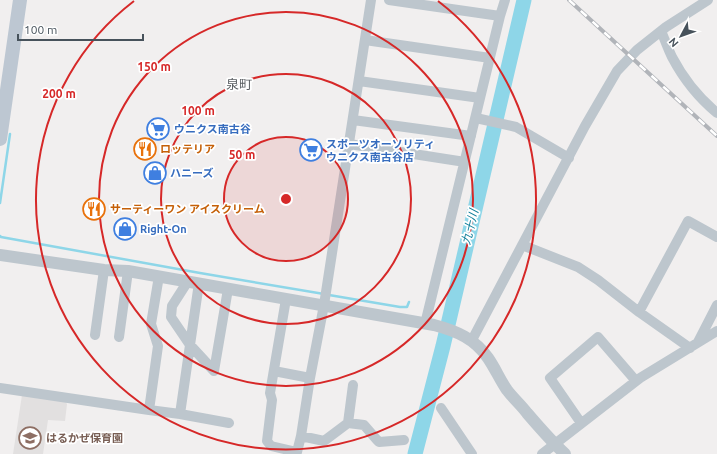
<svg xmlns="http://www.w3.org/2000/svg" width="717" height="454" font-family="Ubuntu,'Noto Sans JP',sans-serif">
  <rect width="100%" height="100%" fill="#f1efef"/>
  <!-- education -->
  <path fill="#e2e0e0" d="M22,395L65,401L67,404L65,421L48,420L43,454H13Z"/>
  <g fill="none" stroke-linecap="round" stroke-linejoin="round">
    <!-- stream -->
    <path stroke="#8ed6e8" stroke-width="2.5" d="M0,203L10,134
      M0,236L1,237L200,273L324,294
      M329,295L400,307H407L409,302"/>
    <!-- river -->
    <path stroke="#8ed6e8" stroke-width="15" d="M415,454L443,346L524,0"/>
    <!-- minor -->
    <path stroke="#bdc6cd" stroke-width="10" d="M389,0L500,16
      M661,31C665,40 668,49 672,57C683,78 699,98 717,113
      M365,40L490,58
      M359,81L480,98
      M476,118L516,127L569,158
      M353,120L471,136
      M349,144L465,162
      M522,245L578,267L598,280L639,312L690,348
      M159,276L151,324L158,346L149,410L180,414L229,423
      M188,281L172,306L171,317L190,345L214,371
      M286,299L270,393L272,400L267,441L271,446L297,452L301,436
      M639,312L688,221L717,237
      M425,324L500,16L505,0
      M95,335L104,270
      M119,337L128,271
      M472,340L585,126L617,71L637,50L666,27L708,0
      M698,342L717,305
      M214,371L228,289
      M274,371L310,378
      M353,385L348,423L324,441L301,436L310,378L324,305L371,0
      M0,388L149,410
      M441,408L472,454
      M180,414L199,283
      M348,423L364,425L377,440L379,442L404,440
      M581,423L550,378L598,337L636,381
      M542,454L640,378L717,331"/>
    <!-- tertiary -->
    <path stroke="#bdc6cd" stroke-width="12" d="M0,255L104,270L128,271L434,325C457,331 475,339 488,358C495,368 500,380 507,390C513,398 521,405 527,413C539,427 551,441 565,454"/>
    <!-- secondary -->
    <path stroke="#bdc7d2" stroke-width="14" d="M0,139L20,0"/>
    <!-- rail casing -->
    <g stroke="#b1b4b9" stroke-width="4">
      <path id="rail" d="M569,0L717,136"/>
    </g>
    <!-- rail -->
    <use href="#rail" stroke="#fff" stroke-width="2.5" stroke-dasharray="8" stroke-linecap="butt"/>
  </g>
  <!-- distance rings -->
  <circle cx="286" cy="199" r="62" fill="#d62828" fill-opacity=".12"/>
  <g fill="none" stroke="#d62828" stroke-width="2">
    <circle cx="286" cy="199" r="62"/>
    <circle cx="286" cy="199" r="125"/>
    <circle cx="286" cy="199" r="187"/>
    <path d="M438 1A250 250 0 1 1 134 1"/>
  </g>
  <!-- icons -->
  <defs>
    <g id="supermarket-ring" transform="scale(1.15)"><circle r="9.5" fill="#fff" stroke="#3f7fe0" stroke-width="1.5"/><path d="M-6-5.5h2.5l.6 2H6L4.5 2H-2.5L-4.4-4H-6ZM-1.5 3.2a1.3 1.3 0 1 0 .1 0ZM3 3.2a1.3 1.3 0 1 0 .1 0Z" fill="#3f7fe0"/></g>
    <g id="restaurant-ring" transform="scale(1.15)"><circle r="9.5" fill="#fff" stroke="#e8710a" stroke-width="1.5"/><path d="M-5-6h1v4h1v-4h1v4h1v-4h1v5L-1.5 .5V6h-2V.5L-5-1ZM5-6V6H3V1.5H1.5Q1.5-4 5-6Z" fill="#e8710a"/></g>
    <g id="shop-ring" transform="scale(1.15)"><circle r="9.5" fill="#fff" stroke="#3f7fe0" stroke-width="1.5"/><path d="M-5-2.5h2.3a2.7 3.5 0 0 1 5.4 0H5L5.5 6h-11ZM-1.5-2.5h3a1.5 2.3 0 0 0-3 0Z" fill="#3f7fe0"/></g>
    <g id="school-ring" transform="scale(1.15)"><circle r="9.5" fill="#fff" stroke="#8d6e63" stroke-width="1.5"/><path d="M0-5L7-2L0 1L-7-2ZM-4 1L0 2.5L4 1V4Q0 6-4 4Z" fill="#8d6e63"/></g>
  </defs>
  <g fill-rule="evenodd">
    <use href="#supermarket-ring" x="158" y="129"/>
    <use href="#restaurant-ring" x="145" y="149"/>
    <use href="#supermarket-ring" x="311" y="150"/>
    <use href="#shop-ring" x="155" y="173"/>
    <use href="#restaurant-ring" x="94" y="209"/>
    <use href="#shop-ring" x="125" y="229"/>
    <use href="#school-ring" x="30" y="438"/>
  </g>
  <g text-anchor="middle" stroke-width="3.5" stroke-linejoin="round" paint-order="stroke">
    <!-- shop labels -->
    <g font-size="11" font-weight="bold" fill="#366cbe" stroke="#fff" text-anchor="start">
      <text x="174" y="133">ウニクス南古谷</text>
      <text x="326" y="148">スポーツオーソリティ<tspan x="326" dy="13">ウニクス南古谷店</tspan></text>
      <text x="170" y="177">ハニーズ</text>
      <text x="140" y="233">Right-On</text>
    </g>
    <!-- food labels -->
    <g font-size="11" font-weight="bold" fill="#c56008" stroke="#fff" text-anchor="start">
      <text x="160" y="153">ロッテリア</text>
      <text x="110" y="213">サーティーワン アイスクリーム</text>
    </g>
    <!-- education labels -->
    <g font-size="11" font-weight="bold" fill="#785e54" stroke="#fff" text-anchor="start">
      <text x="46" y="442">はるかぜ保育園</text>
    </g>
    <!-- water labels -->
    <g font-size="12" font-style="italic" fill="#13809c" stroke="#fff">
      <text transform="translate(470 227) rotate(-76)" y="4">九十川</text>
    </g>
    <!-- quarter labels -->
    <g font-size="13" fill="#5b5f63" stroke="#fff">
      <text x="239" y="89">泉町</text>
    </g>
  </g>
  <circle cx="286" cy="199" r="6" fill="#d62828" stroke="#fff" stroke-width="2"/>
  <g font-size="12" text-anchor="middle" font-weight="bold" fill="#d62828" stroke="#fff" stroke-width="3.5" stroke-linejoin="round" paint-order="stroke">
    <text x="154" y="71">150 m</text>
    <text x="59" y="98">200 m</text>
    <text x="198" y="115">100 m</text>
    <text x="242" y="159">50 m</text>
  </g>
  <!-- north arrow -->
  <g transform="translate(681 36) rotate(229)" stroke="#ffffff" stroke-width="3" paint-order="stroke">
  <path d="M0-3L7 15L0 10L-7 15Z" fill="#47525b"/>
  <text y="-6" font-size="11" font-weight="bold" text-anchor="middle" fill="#47525b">N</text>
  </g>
  <!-- scale -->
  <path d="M18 34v6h125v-6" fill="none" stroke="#47525b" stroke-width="2"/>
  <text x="24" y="34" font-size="12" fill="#47525b" stroke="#ffffff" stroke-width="3" paint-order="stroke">100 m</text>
</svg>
